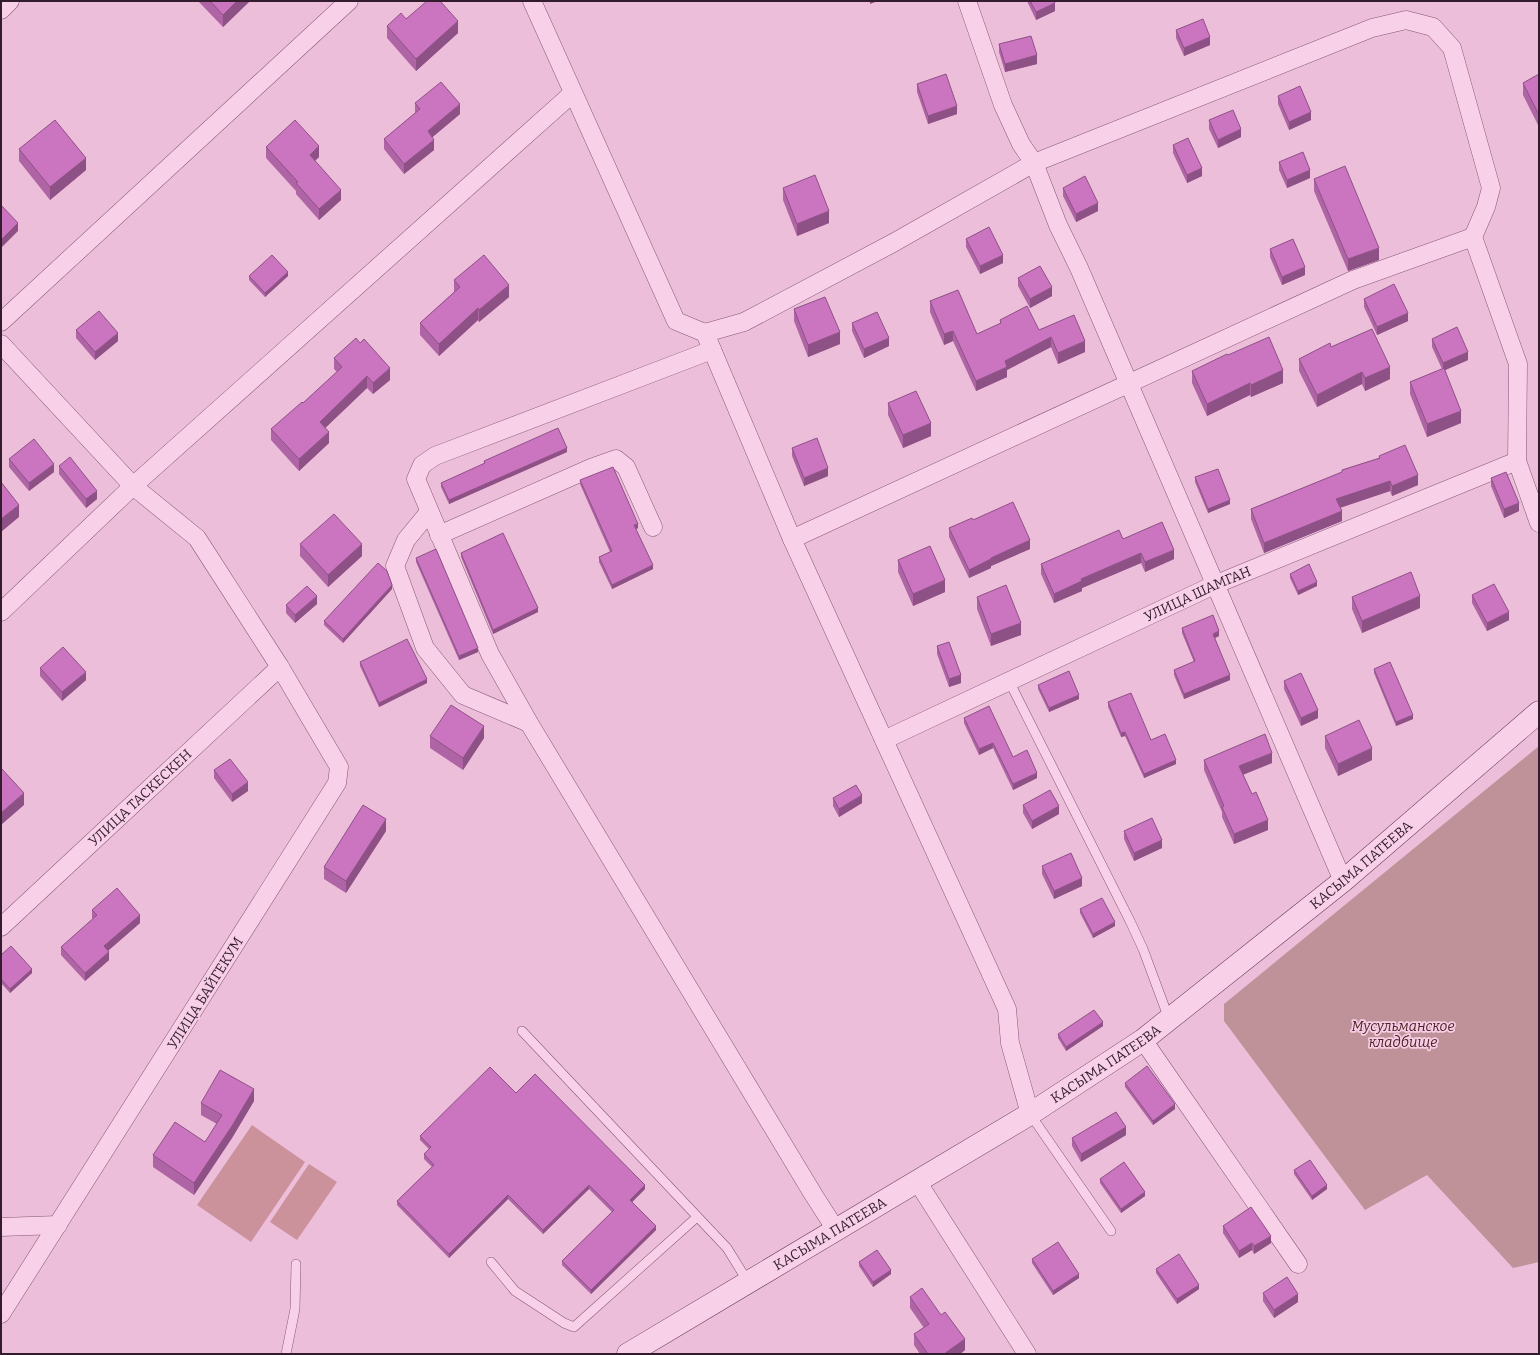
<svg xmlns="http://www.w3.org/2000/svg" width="1540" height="1355" font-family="Bitter,serif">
  <rect width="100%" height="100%" fill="#edbed9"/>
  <!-- green -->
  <path fill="#cb929c" d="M252,1125L305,1162L251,1242L197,1205Z
    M309,1164L337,1182L297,1240L270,1222Z"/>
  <!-- cemetery -->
  <path fill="#bf9299" d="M1539,746V1262L1513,1268L1427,1175L1365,1210L1224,1021V1004Z"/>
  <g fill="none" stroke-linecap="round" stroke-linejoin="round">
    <!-- lane casing -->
    <g stroke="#85577a" stroke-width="10">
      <path id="lane" d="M1009,681L1130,921L1143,949L1169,1019
        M522,1031L727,1248L748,1282
        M1030,1114L1111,1231
        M491,1262L515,1291L564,1323L574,1327L697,1217
        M286,1354L295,1309L296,1264"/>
    </g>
    <!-- street casing -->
    <g stroke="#85577a" stroke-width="19">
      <g id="street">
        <path d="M532,1L676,321L705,333L792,539L1007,1009L1010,1043L1030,1114"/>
        <path d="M967,1L1003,105L1021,144L1034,163L1058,225L1079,268L1343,881"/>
        <path d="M1,10L10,1"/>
        <path d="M1,322L349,1"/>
        <path d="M705,333L744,322L893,243L1034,163L1372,28L1406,20L1433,27L1452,48L1491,188L1486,207L1473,237"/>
        <path d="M1,344L133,486L197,538L280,667L339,767L337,783L1,1314"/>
        <path d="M712,350L435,456L422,465L416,479L490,654L529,723L813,1194L836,1230"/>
        <path d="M429,512L406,540L395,566L425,648L463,695L529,723"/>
        <path d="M439,535L591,468L616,459L626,467L653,527"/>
        <path d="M792,539L1353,280L1473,237L1518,364L1517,461L1539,523"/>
        <path d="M1,612L133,486L573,93"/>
        <path id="s1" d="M884,740L1214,585L1517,461"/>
        <path id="s2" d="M1,927L280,667"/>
        <path d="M1143,1040L1298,1264"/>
        <path d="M917,1181L1027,1354"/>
        <path d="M1,1227L58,1225"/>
      </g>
    </g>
    <!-- secondary casing -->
    <g stroke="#673a5d" stroke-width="23">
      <g id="secondary">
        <path id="s3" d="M628,1354L1030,1114L1143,1040L1343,881L1539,712"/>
      </g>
    </g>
    <!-- lane -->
    <use href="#lane" stroke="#f8d1e8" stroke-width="9"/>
    <!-- street -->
    <use href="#street" stroke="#f8d1e8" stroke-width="18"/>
    <!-- secondary -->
    <use href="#secondary" stroke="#f8d1e8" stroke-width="22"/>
  </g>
  <!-- wall -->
  <path fill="#af64a5" d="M198,1H250L223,27Z
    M1027,1H1054L1055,11L1036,20Z
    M406,19L458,33L416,71L387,38V26Z
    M1176,30L1210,45L1184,56L1176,38Z
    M999,44L1037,64L1005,72L999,52Z
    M1539,74V127L1523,95V83Z
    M917,84L957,114L928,124L917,92Z
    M1278,96L1311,120L1289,130L1278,104Z
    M415,103L460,114L432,137L434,150L404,174L384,149V139L415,113Z
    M1209,120L1241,137L1218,148L1209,129Z
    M1173,145L1202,176L1187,183L1173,153Z
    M266,147L319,157L315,161L341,200L319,220L296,194V191L266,158Z
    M19,149L86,170L50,200L19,161Z
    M1279,162L1310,178L1287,188L1279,170Z
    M1314,179L1379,260L1348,271L1314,191Z
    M783,188L829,223L797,236L783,200Z
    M1063,188L1098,211L1076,222L1063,196Z
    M966,239L1003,263L980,274L966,247Z
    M1270,249L1305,275L1282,285L1270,257Z
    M249,276H288L265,297L249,280Z
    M1018,278L1052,296L1030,308L1018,286Z
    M454,280L509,297L479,322L478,320L439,356L420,335V323L454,292Z
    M1364,299L1408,321L1377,335L1364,307Z
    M930,301L977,334L1000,324V320L1039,330L1085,352L1058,364L1051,347L1007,370V377L976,391L953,341L944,345L930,312Z
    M794,309L840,344L808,357L794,321Z
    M852,323L889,346L864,358L852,331Z
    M76,330L118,341L95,360L76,338Z
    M1432,339L1468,360L1445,370L1461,423L1427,437L1410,394V382L1442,369L1432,347Z
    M1331,347L1390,379L1365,391L1362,384L1317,407L1299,371V359Z
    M334,358L390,380L373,394L367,388L325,428L329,443L299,471L271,440V429L303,403L337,372L334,369Z
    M1192,371L1283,383L1251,397L1250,395L1207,416L1192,383Z
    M888,403L931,436L903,448L888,415Z
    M792,448L828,476L804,486L792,456Z
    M567,452L449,504L441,487V483L484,464V461Z
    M1379,456L1418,485L1392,496L1390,491L1340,508L1342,521L1264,553L1251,519V509L1342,472V470L1379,458Z
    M9,459L54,472L29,491L9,467Z
    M59,466L97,499L86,508L59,474Z
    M1195,477L1230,504L1208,513L1195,482Z
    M1491,478L1519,511L1504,518L1491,486Z
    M580,480L638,528L636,529L653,569L612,589L599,562V557L610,552L580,484Z
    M973,520L1030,549L991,566V568L969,578L949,537V528Z
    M1123,539L1174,559L1145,572L1141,563L1082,588V591L1054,603L1041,574V564Z
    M300,544L362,556L328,587L300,556Z
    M461,553L538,612L493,634L461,557Z
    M416,558L478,652L459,660L416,562Z
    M898,560L945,592L913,606L898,572Z
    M1290,574L1317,586L1298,595L1290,578Z
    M392,589L343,643L324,625V621Z
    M1472,595L1509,620L1487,631L1472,603Z
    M977,597L1021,635L991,646L977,609Z
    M1352,597L1420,608L1362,633L1352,609Z
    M317,604L295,623L286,613V605Z
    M1182,628L1219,636L1215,638L1230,680L1184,699L1174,675V670L1194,662L1182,633Z
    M937,646L961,683L949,687L937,654Z
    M360,662L427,683L379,707L360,666Z
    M40,668L86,680L62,701L40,676Z
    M1374,669L1413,719L1396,726L1374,673Z
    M1284,681L1318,718L1301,726L1284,689Z
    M1038,685L1079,699L1049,712L1038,689Z
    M1108,702L1151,740L1176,764L1144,778L1125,736L1121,737L1108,707Z
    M964,718L1013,757L1037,778L1013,790L993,748L979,755L964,723Z
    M430,736L484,738L463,770L430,748Z
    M1325,736L1372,760L1338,776L1325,748Z
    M1204,760L1272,763L1243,775L1268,830L1234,844L1222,817V812L1204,770Z
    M214,770L248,791L232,802L214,778Z
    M833,798L862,803L839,817L833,806Z
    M1023,805L1059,814L1032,829L1023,813Z
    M386,831L346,893L324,879V867Z
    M1124,831L1162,848L1134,861L1124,839Z
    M1042,866L1082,886L1054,899L1042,874Z
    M1080,909L1115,926L1093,938L1080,913Z
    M92,910L140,923L108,951L109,960L85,981L61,955V947L93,919L92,918Z
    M1,955L32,973L10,993L1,983Z
    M1103,1026L1066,1051L1058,1038V1034Z
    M1125,1083L1175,1109L1153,1125L1125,1087Z
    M516,1093L645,1189L632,1202L656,1230L591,1294L562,1265V1261L612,1212L589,1189L543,1234L508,1199L449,1258L397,1205V1201L432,1167L424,1159V1154L429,1149L420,1140V1136Z
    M254,1101L232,1138L194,1195L153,1167V1155L205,1142L217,1124L201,1115V1103Z
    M1126,1135L1081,1162L1072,1146V1138Z
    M1294,1170L1327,1189L1312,1200L1294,1174Z
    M1100,1179L1145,1196L1121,1213L1100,1183Z
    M1223,1226L1271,1243L1254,1254L1252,1250L1239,1258L1223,1233Z
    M1032,1259L1079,1278L1053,1295L1032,1263Z
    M859,1262L891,1274L873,1287L859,1266Z
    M1156,1269L1199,1289L1177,1304L1156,1273Z
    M1263,1293L1298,1302L1274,1318L1263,1301Z
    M910,1297L965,1350L960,1354H920L914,1345V1334L924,1328L910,1308Z"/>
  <!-- shaded-wall -->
  <path fill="#8e5186" d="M237,1H250L223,27V15Z
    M870,1H878L870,4Z
    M1055,3V11L1036,20V12Z
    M458,21V33L416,71V59Z
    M1210,37V45L1184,56V48Z
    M1037,55V64L1005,72V64Z
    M460,104V114L428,141V131Z
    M957,106V114L928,124V116Z
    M1311,112V120L1289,130V122Z
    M1241,129V137L1218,148V140Z
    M434,140V150L404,174V164Z
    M319,146V157L310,165V155Z
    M86,158V170L50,200V187Z
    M1202,168V176L1187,183V175Z
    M1310,170V178L1287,188V180Z
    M341,190V200L319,220V209Z
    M1098,203V211L1076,222V214Z
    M829,211V223L797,236V224Z
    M18,223V231L1,248V240Z
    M1379,248V260L1348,271V259Z
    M1003,255V263L980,274V266Z
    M1305,267V275L1282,285V277Z
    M288,272V276L265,297V293Z
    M509,285V297L479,322V310Z
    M1052,287V296L1030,308V299Z
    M478,308V320L439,356V344Z
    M1408,313V321L1377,335V327Z
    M953,331V341L944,345V334Z
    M840,332V344L808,357V345Z
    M118,333V341L95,360V352Z
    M1051,337V347L1007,370V377L976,391V381L1005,361Z
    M889,338V346L864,358V349Z
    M1085,341V352L1058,364V353Z
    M1468,352V360L1443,371V363Z
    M1390,367V379L1365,391V378Z
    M390,368V380L373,394V383Z
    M1283,370V383L1251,397V385Z
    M1362,372V384L1317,407V395Z
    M367,376V388L320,433V422Z
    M1250,383V395L1207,416V404Z
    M1461,411V423L1427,437V424Z
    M931,423V436L903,448V435Z
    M329,432V443L299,471V459Z
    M567,448V452L449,504V500Z
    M54,464V472L29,491V483Z
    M828,468V476L804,486V478Z
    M1418,475V485L1392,496V486Z
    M1390,481V491L1336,509V499Z
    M97,491V499L86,508V499Z
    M1230,500V504L1208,513V509Z
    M1519,503V511L1504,518V509Z
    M19,505V517L1,532V519Z
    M1342,511V521L1264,553V543Z
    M638,524V528L634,530V525Z
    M1030,540V549L991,566V568L969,578V570L991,558Z
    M362,544V556L328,587V575Z
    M1174,550V559L1145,572V562Z
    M1141,553V563L1082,588V591L1054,603V594L1081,579Z
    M653,565V569L612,589V585Z
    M945,580V592L913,606V594Z
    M1317,582V586L1298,595V591Z
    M392,585V589L343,643V639Z
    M317,596V604L295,623V615Z
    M1420,596V608L1362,633V621Z
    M538,608V612L493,634V630Z
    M1509,612V620L1487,631V623Z
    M1021,623V635L991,646V634Z
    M1219,631V636L1213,639V634Z
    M478,648V652L459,660V656Z
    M86,672V680L62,701V692Z
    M961,675V683L949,687V679Z
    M1230,675V680L1184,699V694Z
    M427,679V683L379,707V703Z
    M1079,695V699L1049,712V708Z
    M1318,710V718L1301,726V718Z
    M1413,715V719L1396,726V722Z
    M484,726V738L463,770V758Z
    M1125,732V736L1121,737V733Z
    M993,743V748L979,755V749Z
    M1372,748V760L1338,776V764Z
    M1272,753V763L1239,776V766Z
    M1176,760V764L1144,778V774Z
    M1037,773V778L1013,790V784Z
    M248,782V791L232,802V794Z
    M24,793V805L1,825V813Z
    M862,795V803L839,817V809Z
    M1059,806V814L1032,829V821Z
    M386,819V831L346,893V881Z
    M1268,820V830L1234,844V834Z
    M1162,840V848L1134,861V853Z
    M1082,878V886L1054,899V891Z
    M140,915V923L104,954V946Z
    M1115,922V926L1093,938V934Z
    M109,952V960L85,981V973Z
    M32,969V973L10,993V989Z
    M1103,1022V1026L1066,1051V1047Z
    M254,1089V1101L232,1138L194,1195V1183Z
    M1175,1104V1109L1153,1125V1121Z
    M1126,1127V1135L1081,1162V1154Z
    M589,1185V1189L543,1234V1230Z
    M645,1185V1189L630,1204V1200Z
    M1327,1185V1189L1312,1200V1196Z
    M1145,1192V1196L1121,1213V1209Z
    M508,1195V1199L449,1258V1254Z
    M656,1226V1230L591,1294V1290Z
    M1271,1236V1243L1254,1254V1246Z
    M1252,1243V1250L1239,1258V1251Z
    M891,1270V1274L873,1287V1282Z
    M1079,1274V1278L1053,1295V1291Z
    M1199,1285V1289L1177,1304V1299Z
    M1298,1294V1302L1274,1318V1310Z
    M965,1339V1350L960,1354H944Z"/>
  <!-- building -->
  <path fill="#cb74c0" stroke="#8e5186" d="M210,1H237L223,15Z
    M427,1H440L458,21L416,59L387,26L401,13L406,19Z
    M1030,1H1054L1055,3L1036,12Z
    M1203,19L1210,37L1184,48L1176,30Z
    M1031,36L1037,55L1005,64L999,44Z
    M946,74L957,106L928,116L917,84Z
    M1539,74V115L1523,83Z
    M441,82L460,104L428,131L434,140L404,164L384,139L420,109L415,103Z
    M1300,86L1311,112L1289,122L1278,96Z
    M1233,110L1241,129L1218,140L1209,120Z
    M55,120L86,158L50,187L19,149Z
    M295,120L319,146L310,155L341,190L319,209L296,183L298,182L266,147Z
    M1188,138L1202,168L1187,175L1173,145Z
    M1303,152L1310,170L1287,180L1279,162Z
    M1345,166L1379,248L1348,259L1314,179Z
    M815,175L829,211L797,224L783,188Z
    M1085,176L1098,203L1076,214L1063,188Z
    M1,205L18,223L1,240Z
    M989,227L1003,255L980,266L966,239Z
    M1293,239L1305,267L1282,277L1270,249Z
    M272,255L288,272L265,293L249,276Z
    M484,255L509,285L479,310L478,308L439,344L420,323L460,287L454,280Z
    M1040,266L1052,287L1030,299L1018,278Z
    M1394,284L1408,313L1377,327L1364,299Z
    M958,290L977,334L1001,323L1000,320L1027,306L1039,330L1074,315L1085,341L1058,353L1051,337L1005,361L1007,367L976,381L953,331L944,334L930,301Z
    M825,297L840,332L808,345L794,309Z
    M99,311L118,333L95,352L76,330Z
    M877,312L889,338L864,349L852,323Z
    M1457,327L1468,352L1443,363L1432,339Z
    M1372,329L1390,367L1365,378L1362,372L1317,395L1299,359L1330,343L1331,347Z
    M1269,337L1283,370L1251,385L1250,383L1207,404L1192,371L1227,354L1228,355Z
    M356,338L360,343L364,339L390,368L373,383L367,376L320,422L329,432L299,459L271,429L302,402L303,403L342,367L334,358Z
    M1444,368L1461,411L1427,424L1410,382Z
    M916,391L931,423L903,435L888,403Z
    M558,428L567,448L449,500L441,483L485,463L484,461Z
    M817,438L828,468L804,478L792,448Z
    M34,439L54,464L29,483L9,459Z
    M1405,445L1418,475L1392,486L1390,481L1336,499L1342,511L1264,543L1251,509L1342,472V470L1380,458L1379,456Z
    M70,457L97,491L86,499L59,466Z
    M613,467L638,524L634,525L653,565L612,585L599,557L612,551L580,480Z
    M1218,469L1230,500L1208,509L1195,477Z
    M1506,472L1519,503L1504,509L1491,478Z
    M1,482L19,505L1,519Z
    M1013,502L1030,540L991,558V559L969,570L949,528L972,518L973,520Z
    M334,514L362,544L328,575L300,544Z
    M1162,522L1174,550L1145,562L1141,553L1081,579L1082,581L1054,594L1041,564L1119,530L1123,539Z
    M503,533L538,608L493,630L461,553Z
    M930,546L945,580L913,594L898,560Z
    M436,549L478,648L459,656L416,558Z
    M378,563L387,571L392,585L343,639L324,621Z
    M1309,564L1317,582L1298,591L1290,574Z
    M1411,572L1420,596L1362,621L1352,597Z
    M1494,584L1509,612L1487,623L1472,595Z
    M1006,585L1021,623L991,634L977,597Z
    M307,586L317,596L295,615L286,605Z
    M1213,615L1219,631L1213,634L1230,675L1184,694L1174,670L1195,661L1182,628Z
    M407,639L427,679L379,703L360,662Z
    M949,642L961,675L949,679L937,646Z
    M63,647L86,672L62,692L40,668Z
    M1390,662L1413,715L1396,722L1374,669Z
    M1069,671L1079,695L1049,708L1038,685Z
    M1301,673L1318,710L1301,718L1284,681Z
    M1131,693L1151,740L1165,734L1176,760L1144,774L1125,732L1121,733L1108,702Z
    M451,705L484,726L463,758L430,736Z
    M989,706L1013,757L1027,750L1037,773L1013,784L993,743L979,749L964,718Z
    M1359,720L1372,748L1338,764L1325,736Z
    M1265,734L1272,753L1239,766L1252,794L1256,792L1268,820L1234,834L1222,807L1224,806L1204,760Z
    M230,759L248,782L232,794L214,770Z
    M1,768L24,793L1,813Z
    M856,785L862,795L839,809L833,798Z
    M1050,790L1059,806L1032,821L1023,805Z
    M363,805L386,819L346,881L324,867Z
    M1152,818L1162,840L1134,853L1124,831Z
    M1071,853L1082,878L1054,891L1042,866Z
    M117,888L140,915L104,946L109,952L85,973L61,947L97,915L92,910Z
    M1102,898L1115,922L1093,934L1080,909Z
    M11,946L32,969L10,989L1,979V955Z
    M1094,1010L1103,1022L1066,1047L1058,1034Z
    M1147,1066L1175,1104L1153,1121L1125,1083Z
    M490,1067L516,1093L535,1074L645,1185L630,1200L656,1226L591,1290L562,1261L614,1210L589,1185L543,1230L508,1195L449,1254L397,1201L434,1165L424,1154L431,1147L420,1136Z
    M220,1070L254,1089L232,1126L194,1183L153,1155L175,1122L205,1142L222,1115L201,1103Z
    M1116,1112L1126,1127L1081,1154L1072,1138Z
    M1310,1160L1327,1185L1312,1196L1294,1170Z
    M1124,1162L1145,1192L1121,1209L1100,1179Z
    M1251,1207L1271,1236L1254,1246L1252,1243L1239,1251L1223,1226Z
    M1058,1242L1079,1274L1053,1291L1032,1259Z
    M877,1250L891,1270L873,1282L859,1262Z
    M1179,1254L1199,1285L1177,1299L1156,1269Z
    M1287,1277L1298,1294L1274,1310L1263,1293Z
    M922,1288L941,1315L945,1312L965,1339L944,1354H928L914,1334L929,1324L910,1297Z"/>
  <g text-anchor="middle" stroke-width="3.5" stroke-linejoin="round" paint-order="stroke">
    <!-- street labels -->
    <g font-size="14" fill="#341c2f" stroke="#f5cde4">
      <text dy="5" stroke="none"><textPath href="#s1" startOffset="346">УЛИЦА ШАМГАН</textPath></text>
      <text dy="5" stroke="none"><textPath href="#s2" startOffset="190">УЛИЦА ТАСКЕСКЕН</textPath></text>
      <text dy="5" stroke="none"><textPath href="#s3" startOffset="883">КАСЫМА ПАТЕЕВА</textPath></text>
      <text transform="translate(205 993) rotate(-58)" y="5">УЛИЦА БАЙГЕКУМ</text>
      <text dy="5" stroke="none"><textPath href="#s3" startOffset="559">КАСЫМА ПАТЕЕВА</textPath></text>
      <text dy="5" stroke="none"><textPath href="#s3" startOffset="235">КАСЫМА ПАТЕЕВА</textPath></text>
    </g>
    <!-- park labels -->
    <g font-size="14" font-style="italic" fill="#512224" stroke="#f5cde4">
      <text x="1403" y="1031">Мусульманское<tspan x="1403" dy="16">кладбище</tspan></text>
    </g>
  </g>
  <!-- border -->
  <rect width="1540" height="1355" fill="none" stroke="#341c2f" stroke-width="4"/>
</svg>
